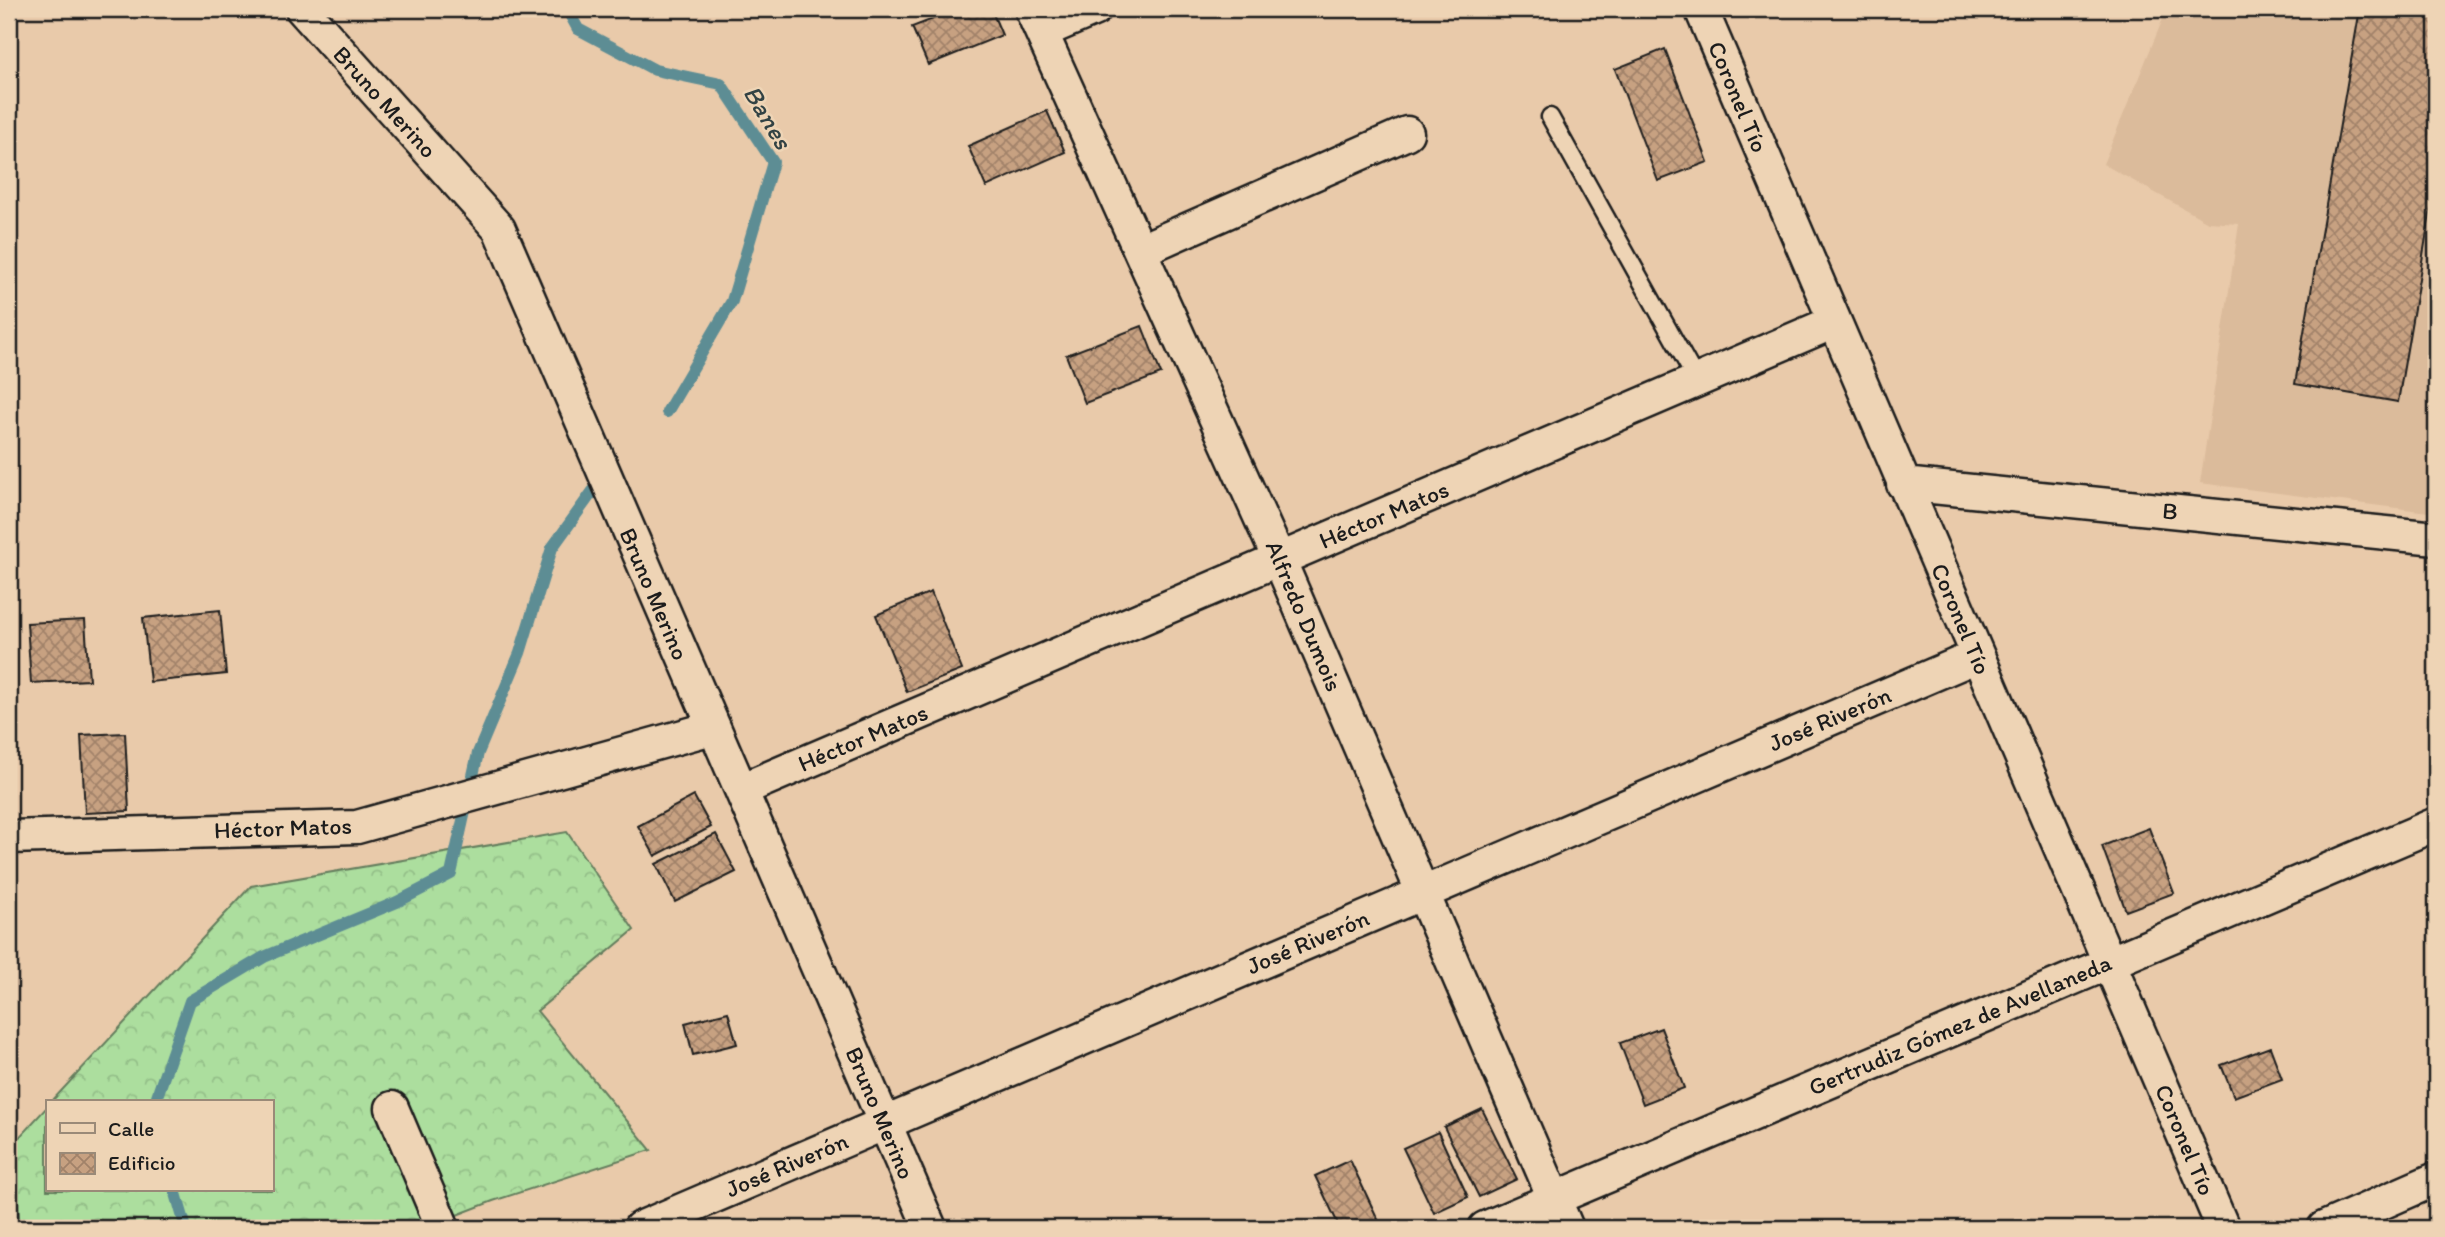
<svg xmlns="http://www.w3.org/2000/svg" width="2445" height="1237" font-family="Itim,sans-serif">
  <defs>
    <pattern id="forest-crowns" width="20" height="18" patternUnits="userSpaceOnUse" patternTransform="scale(1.75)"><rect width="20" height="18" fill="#acde9e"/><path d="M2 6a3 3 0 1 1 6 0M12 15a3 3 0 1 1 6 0" fill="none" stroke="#93be88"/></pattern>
    <pattern id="building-cross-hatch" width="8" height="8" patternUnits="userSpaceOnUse" patternTransform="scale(1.75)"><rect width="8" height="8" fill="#c7a181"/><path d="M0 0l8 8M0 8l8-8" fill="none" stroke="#a18269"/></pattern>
  </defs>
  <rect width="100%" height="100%" fill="#e9caaa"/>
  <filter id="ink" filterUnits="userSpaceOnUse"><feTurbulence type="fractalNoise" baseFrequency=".0143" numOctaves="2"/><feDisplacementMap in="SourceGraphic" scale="14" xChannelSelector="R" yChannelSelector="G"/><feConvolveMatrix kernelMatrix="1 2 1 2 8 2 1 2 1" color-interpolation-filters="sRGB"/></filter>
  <g filter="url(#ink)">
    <!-- built -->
    <path fill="#dbbb9b" d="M2167,9H2436V513L2200,483L2239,224L2208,222L2103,164Z"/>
    <!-- forest -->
    <path fill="url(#forest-crowns)" stroke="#647d5d" stroke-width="2" d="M567,832L634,930L537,1011L651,1150L493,1201L423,1228H20L12,1145L47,1107V1190H271V1102H51L251,886Z"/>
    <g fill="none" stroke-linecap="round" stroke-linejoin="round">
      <!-- stream -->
      <path stroke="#5d8d94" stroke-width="12" d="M567,9L578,29L655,70L721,84L773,162L732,301L667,412
        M155,1102L190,1001L264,957L397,902L451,874L478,753L520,653L552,548L593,491
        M175,1190L186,1228"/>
    </g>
    <!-- building -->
    <path fill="url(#building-cross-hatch)" stroke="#1c1c1c" stroke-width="2" d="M959,9H991L1002,35L928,65L912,27Z
      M2360,9H2436V179L2398,402L2295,384Z
      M1665,49L1708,162L1658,181L1615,69Z
      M1047,111L1065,152L986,187L968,146Z
      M1142,326L1161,374L1085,403L1066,355Z
      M931,592L962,670L907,692L876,615Z
      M220,610L226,674L150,682L143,618Z
      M85,620L89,680L31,683L27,623Z
      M125,733L129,811L85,813L81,735Z
      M694,796L711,827L655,856L638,826Z
      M2149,828L2174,893L2126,911L2102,846Z
      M716,834L736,872L675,902L656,864Z
      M728,1012L737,1044L693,1055L685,1023Z
      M1661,1028L1684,1088L1643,1104L1620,1043Z
      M2270,1047L2282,1079L2234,1097L2221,1065Z
      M1482,1109L1517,1179L1479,1197L1444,1127Z
      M1438,1132L1468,1197L1434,1213L1403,1148Z
      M1350,1160L1382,1228H1340L1315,1176Z"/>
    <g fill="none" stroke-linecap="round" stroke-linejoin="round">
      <!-- service casing -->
      <g stroke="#1c1c1c" stroke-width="21">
        <path id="service" d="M1550,117L1697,381"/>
      </g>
      <!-- minor casing -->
      <g stroke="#1c1c1c" stroke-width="37">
        <path id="minor" d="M302,9L499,229L930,1228
          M1031,9L1279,559L1567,1228
          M1701,9L2223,1228
          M1044,31L1095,9
          M1141,250L1407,133
          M1903,484L2436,538
          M741,790L1834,322
          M9,837L357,827L712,728
          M392,1108L443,1228
          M640,1228L1977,656
          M1485,1228L2436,824
          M2324,1228L2436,1179"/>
      </g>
      <!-- service -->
      <use href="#service" stroke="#eed4b5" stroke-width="16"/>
      <!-- minor -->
      <use href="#minor" stroke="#eed4b5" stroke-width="32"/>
    </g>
  </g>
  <g text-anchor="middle" stroke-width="5" stroke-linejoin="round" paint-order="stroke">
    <!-- street labels -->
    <g font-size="24" fill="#1c1c1c" stroke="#eed4b5">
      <text transform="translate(1738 97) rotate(67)" y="8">Coronel Tío</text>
      <text transform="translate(385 102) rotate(48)" y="8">Bruno Merino</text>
      <text transform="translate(2170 511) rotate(6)" y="8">B</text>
      <text transform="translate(1384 515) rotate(-23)" y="8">Héctor Matos</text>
      <text transform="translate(654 594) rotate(67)" y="8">Bruno Merino</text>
      <text transform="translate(1304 616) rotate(67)" y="8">Alfredo Dumois</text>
      <text transform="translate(1961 619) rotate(67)" y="8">Coronel Tío</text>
      <text transform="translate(1830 719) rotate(-23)" y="8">José Riverón</text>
      <text transform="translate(863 738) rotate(-23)" y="8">Héctor Matos</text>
      <text transform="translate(283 828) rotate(-2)" y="8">Héctor Matos</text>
      <text transform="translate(1308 942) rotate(-23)" y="8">José Riverón</text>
      <text transform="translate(1960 1025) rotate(-23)" y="8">Gertrudiz Gómez de Avellaneda</text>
      <text transform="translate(880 1113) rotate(67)" y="8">Bruno Merino</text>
      <text transform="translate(2185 1140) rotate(67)" y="8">Coronel Tío</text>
      <text transform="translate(787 1165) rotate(-23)" y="8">José Riverón</text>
    </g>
    <!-- water labels -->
    <g font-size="26" font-style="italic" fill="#324244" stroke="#eed4b5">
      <text transform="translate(768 117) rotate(59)" y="9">Banes</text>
    </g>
  </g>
  <!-- margin -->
  <rect width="2445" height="1237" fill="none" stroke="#eed4b5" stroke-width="35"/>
  <rect x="18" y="18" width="2410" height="1202" fill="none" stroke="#1c1c1c" stroke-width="2.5" filter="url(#ink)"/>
  <!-- legend -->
  <rect x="46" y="1100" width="228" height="91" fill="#eed4b5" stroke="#9a8a78" stroke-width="2"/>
  <rect x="60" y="1123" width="35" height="10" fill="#eed4b5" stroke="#9a8a78" stroke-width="2"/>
  <text x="108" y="1136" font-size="21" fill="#1c1c1c">Calle</text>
  <rect x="60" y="1153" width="35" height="21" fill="url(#building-cross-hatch)" stroke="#9a8a78" stroke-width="2"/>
  <text x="108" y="1170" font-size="21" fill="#1c1c1c">Edificio</text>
</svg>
